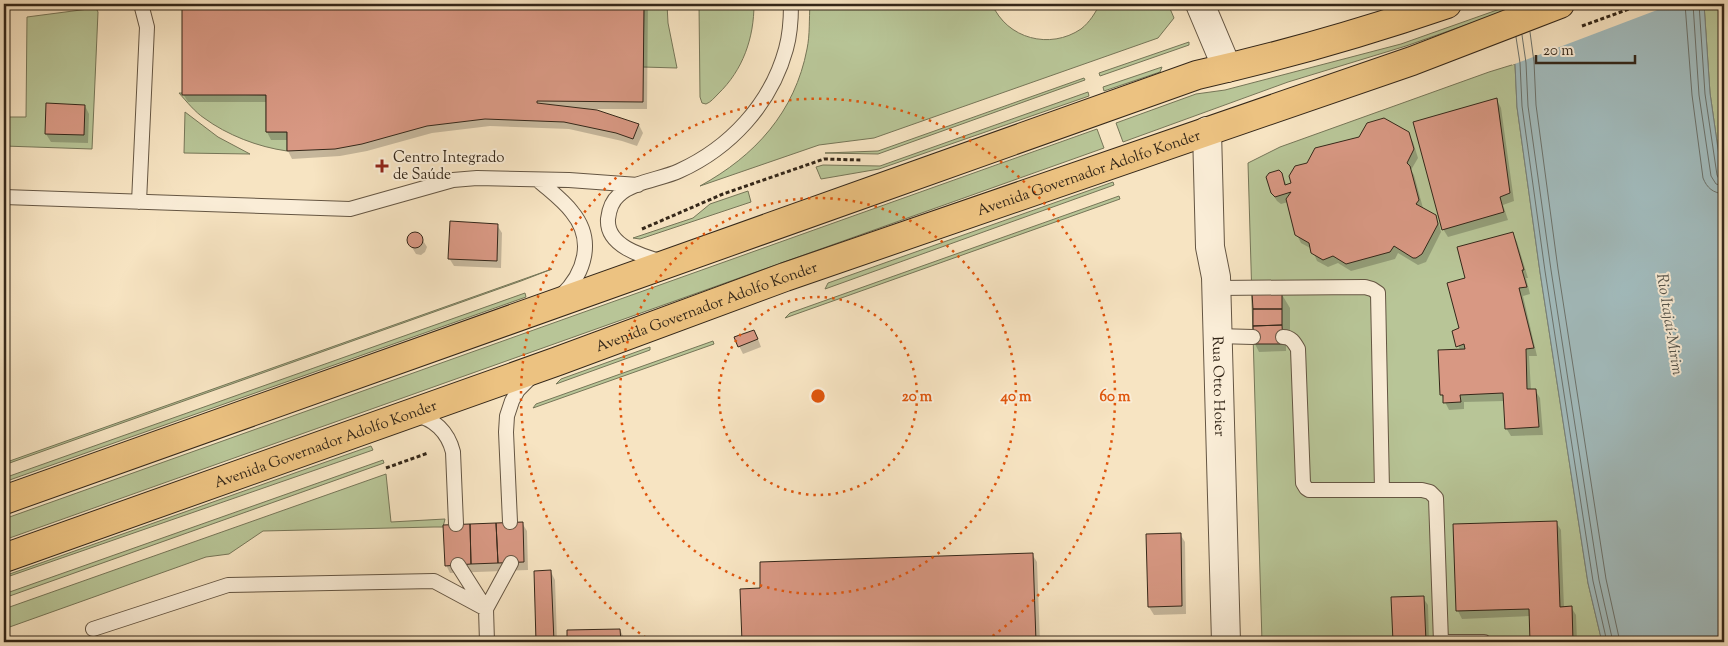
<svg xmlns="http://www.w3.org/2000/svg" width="1728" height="646" font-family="'Sorts Mill Goudy',serif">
  <rect width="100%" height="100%" fill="#f7e4c2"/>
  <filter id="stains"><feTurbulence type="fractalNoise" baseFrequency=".004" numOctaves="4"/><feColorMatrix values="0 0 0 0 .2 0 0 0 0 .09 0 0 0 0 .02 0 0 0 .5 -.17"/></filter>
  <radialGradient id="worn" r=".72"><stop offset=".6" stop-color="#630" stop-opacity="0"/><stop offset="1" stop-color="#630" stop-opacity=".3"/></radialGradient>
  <!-- green -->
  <path fill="#b8c597" stroke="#767658" d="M644,4H667L668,23L677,68L643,67Z
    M699,4H754C754,38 743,70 718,94C714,98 711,102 706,104L702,103L700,97Z
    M810,4H992C1007,39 1050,50 1081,29C1090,22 1095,13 1100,4H1168L1174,18L1158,38L874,138L819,145L700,186C755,156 795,112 807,49C810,35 809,19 810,4Z
    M1514,4H1525L1406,46L1288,82L1123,142L1116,123L1196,94L1225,90L1401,44Z
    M1704,4H1724V191L1710,93Z
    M96,8L98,12L92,149L4,146V117H26L27,17Z
    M1189,42V45L1100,76L1099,73Z
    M1515,64L1517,107L1540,272L1588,583L1602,642H1262L1248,163L1280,147L1489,72Z
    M1162,67L1160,72L1104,91L1103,87Z
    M1084,78L1085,80L878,154L825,153L878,151Z
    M1088,92L1089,96L879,169L821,179L816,167L823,165L880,166Z
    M179,93L266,95V132H287V151C258,147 227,135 204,118C195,112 187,102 179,93Z
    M185,112L218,137L250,154L184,153Z
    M1097,129L1104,148L4,540V519Z
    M1113,182L1114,185L825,289L828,283Z
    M748,191L751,202L640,239L633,238L693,218L710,204Z
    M1119,196L1120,199L785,318L790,313Z
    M552,269L521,281L4,465V463Z
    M525,293L526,297L4,482V478Z
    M713,341L714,344L533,408L536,404Z
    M650,347V350L556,384L561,379Z
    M371,446L373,450L4,578V576Z
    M383,460L384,463L4,598V594Z
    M386,474L391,522L445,519L443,527H434L263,531L229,554L206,557L4,629V609Z"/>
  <!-- water -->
  <path fill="#a2bcbe" stroke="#76807c" d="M1507,4H1704L1710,93L1724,191V642H1602L1588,583L1540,272L1517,107L1515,64Z"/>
  <!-- pier -->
  <path fill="#f7e4c2" d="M1504,4H1673L1512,65Z"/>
  <!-- shadow -->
  <path fill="#0003" d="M184,4H648L647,109H588V111L596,112L639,125L643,133L637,146L622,141L569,129L490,126L432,133L367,151L340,156L292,159L288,151V140H271L267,132V102H188L183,94Z
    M670,4H689V9H673Z
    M1497,100L1501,108L1514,201L1503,205L1508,220L1448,237L1443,229Z
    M85,106L89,114L88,143L51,142L46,134Z
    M1408,133L1413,142L1418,158L1411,170L1414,175L1423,208L1435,216L1439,224L1441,232L1426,262L1418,265L1398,253L1395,259L1351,271L1338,263L1328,267L1317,261L1312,249L1301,243L1297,235L1288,202L1281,204L1277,201L1272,193L1281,173L1287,186Z
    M497,225L502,233L501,268L454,266L449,258Z
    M413,233L419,234L427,247L425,252L421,255L416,254L408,241L409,236Z
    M1513,234L1517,242L1528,278H1526L1530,294L1523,296L1537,356H1529L1531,390H1535L1540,398L1543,435L1511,436L1506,428L1505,401L1464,402V409L1449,410L1441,394L1460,350L1453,331L1461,329L1467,279Z
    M1281,293L1290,308V340H1286V351L1259,352L1255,344Z
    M758,339L761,347L743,354L739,346Z
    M1556,522L1561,530L1564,608L1571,607L1576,615L1577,642H1531L1530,616L1462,619L1458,611Z
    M522,523L527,531L528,570L450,573L446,565Z
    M1180,534L1185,542L1186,614L1154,615L1149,607Z
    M1032,554L1037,562L1040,642H743L742,590L761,589Z
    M535,572H551L555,580L557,642H538Z
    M1423,598L1428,605L1429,642H1394L1392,599Z
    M620,630L624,638V642H569L568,632Z"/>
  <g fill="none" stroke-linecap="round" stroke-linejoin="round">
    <!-- shore -->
    <path stroke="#6b726c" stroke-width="1" d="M1685,4L1692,95L1703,178C1707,188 1713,193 1724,194
      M1693,4L1699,95L1711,176L1716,184L1724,186
      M1699,4L1705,94L1717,175L1719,179L1724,180
      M1530,32L1534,62L1536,105L1558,269L1606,579L1620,642
      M1522,35L1526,63L1528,106L1551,270L1599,580L1613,642
      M1516,37L1520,63L1522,106L1545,271L1593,581L1607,642"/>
  </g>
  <!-- building -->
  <path fill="#d89883" stroke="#342719" d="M182,4H644L643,102L537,101V103L597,110L639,124L633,139L616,133L564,122L485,119L427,126L362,144L335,149L287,151V132H266V95H182Z
    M1497,98L1510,193L1500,197L1504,212L1442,230L1413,122Z
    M46,103L85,105L84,135L45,134Z
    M1384,118L1409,132L1414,149L1407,163L1410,166L1419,200L1416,204L1436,215L1438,224L1422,254L1416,258H1413L1394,246L1390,252L1346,264L1333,256L1323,260L1311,253L1309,243L1295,235L1286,199L1291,192L1275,197L1271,193L1266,177L1269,173L1279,170L1282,173L1285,185L1291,183L1289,176L1295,166L1307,163L1315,148L1359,137L1367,123Z
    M450,221L498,224L497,261L448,259Z
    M1513,232L1524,270H1522L1527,287L1519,288L1534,348L1526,349L1527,389H1536L1539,427L1505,429L1503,393L1460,395L1461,402L1443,403V395H1440L1438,350L1465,349L1464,344L1456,347L1452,331L1459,328L1447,283L1465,278L1457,247Z
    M407 240a8 8 0 1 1 16 0a8 8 0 1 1-16 0Z
    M1282,292V309H1253L1252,293Z
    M1253,309H1282V325L1253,326Z
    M1282,325L1283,344H1254L1253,326Z
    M754,330L758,339L738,347L734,337Z
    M1557,521L1560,607L1572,606L1573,642H1530L1529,609L1456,611L1453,524Z
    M523,522L524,562L498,563L496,523Z
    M496,523L498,563L471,564L470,524Z
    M470,524L471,564L445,566L443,525Z
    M1181,533L1182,606L1148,607L1146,534Z
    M1033,553L1036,642H742L740,589L760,588V562Z
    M551,570L554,642H536L534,571Z
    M1424,596L1426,642H1393L1391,597Z
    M620,629L621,642H567V630Z"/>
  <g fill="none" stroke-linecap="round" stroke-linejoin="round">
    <!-- service casing -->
    <g stroke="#655643" stroke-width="16">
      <path id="service" d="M538,180C549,190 563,200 572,212C595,240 585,273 561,296
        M4,197L350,209L453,180L477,178L569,180L638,185
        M139,202L147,27L141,4
        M663,262C642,256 606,246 608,219C609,210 612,201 619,195C632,182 662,179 679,171C730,148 771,104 786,49C790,35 791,18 791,4
        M1216,288L1365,287L1372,289L1378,293L1382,490
        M1217,336L1253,337
        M1283,337C1291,337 1294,342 1298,349L1303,483L1306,488L1309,490H1422L1430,492L1436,498L1441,642
        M414,415C434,418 448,432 453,452L456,524
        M510,522L506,432L507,416L512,401L518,390L530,378
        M458,565L486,609
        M93,629L228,585L434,581L486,609
        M487,642L486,609L511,563
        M1441,642H1484"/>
    </g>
    <!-- minor casing -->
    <g stroke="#655643" stroke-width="30">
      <path id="minor" d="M1200,4L1227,68"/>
    </g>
    <!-- tertiary casing -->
    <g stroke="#655643" stroke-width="30">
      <g id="tertiary">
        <path id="s1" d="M1207,131L1210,247L1216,277L1226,642"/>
      </g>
    </g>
    <!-- primary casing -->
    <g stroke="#342719" stroke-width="30">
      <g id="primary">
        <path d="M4,500L1197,75C1282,56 1365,32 1447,4"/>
        <path id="s2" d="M4,558L558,361L785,277L1412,61L1560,4"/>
      </g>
    </g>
    <!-- path -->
    <path stroke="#342719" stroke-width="3" stroke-dasharray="4 2.5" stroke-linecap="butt" d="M1582,26L1643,4
      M642,229L723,194L824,159L861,160
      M386,468L428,453"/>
    <!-- service -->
    <use href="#service" stroke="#faedd7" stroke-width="14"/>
    <!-- minor -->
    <use href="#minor" stroke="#faedd7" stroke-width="28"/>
    <!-- tertiary -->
    <use href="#tertiary" stroke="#faedd7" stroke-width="28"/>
    <!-- primary -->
    <use href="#primary" stroke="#ecc281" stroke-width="28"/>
  </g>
  <!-- distance rings -->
  <g fill="none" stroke="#df560d" stroke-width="2.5" stroke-dasharray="2.5 5">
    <circle cx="818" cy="396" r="99"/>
    <circle cx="818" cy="396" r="198"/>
    <path d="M652 642A297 297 0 1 1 984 642"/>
  </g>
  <!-- markers -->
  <path fill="#8f2418" stroke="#faedd7" stroke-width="2" d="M379.5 158.5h5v5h5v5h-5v5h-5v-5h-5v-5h5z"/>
  <g text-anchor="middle" stroke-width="4" stroke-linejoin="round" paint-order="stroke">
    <!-- poi labels -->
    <g font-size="15" fill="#342719" stroke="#faedd7" text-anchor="start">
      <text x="393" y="162">Centro Integrado<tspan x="393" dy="17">de Saúde</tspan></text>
    </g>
    <!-- street labels -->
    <g font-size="15" fill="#342719" stroke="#faedd7">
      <text dy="5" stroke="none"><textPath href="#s2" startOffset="1151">Avenida Governador Adolfo Konder</textPath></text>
      <text dy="5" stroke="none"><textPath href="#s2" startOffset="746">Avenida Governador Adolfo Konder</textPath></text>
      <text dy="5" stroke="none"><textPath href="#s1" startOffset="256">Rua Otto Hoier</textPath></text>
      <text dy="5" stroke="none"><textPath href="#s2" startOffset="341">Avenida Governador Adolfo Konder</textPath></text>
    </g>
    <!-- water labels -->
    <g font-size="16" font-style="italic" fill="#55544b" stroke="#faedd7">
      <text transform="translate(1671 324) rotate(81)" y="6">Rio Itajaí-Mirim</text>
    </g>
  </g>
  <circle cx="818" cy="396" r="8" fill="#df560d" stroke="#faedd7" stroke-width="2.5"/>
  <g font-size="15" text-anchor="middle" font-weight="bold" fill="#df560d" stroke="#faedd7" stroke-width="4" stroke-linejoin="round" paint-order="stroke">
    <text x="917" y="401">20 m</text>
    <text x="1016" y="401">40 m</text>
    <text x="1115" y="401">60 m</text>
  </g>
  <!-- margin -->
  <rect width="1728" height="646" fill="none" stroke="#f7e4c2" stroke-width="20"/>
  <rect x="5" y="5" width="1718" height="636" fill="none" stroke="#342719" stroke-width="2.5"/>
  <rect x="10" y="10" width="1708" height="626" fill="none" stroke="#342719"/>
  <!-- scale -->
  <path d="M1536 55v8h99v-8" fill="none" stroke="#342719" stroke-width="2.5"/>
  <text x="1543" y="55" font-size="15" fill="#342719" stroke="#faedd7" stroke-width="4" paint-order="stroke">20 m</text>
  <rect width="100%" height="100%" filter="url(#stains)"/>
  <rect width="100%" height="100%" fill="url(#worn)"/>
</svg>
